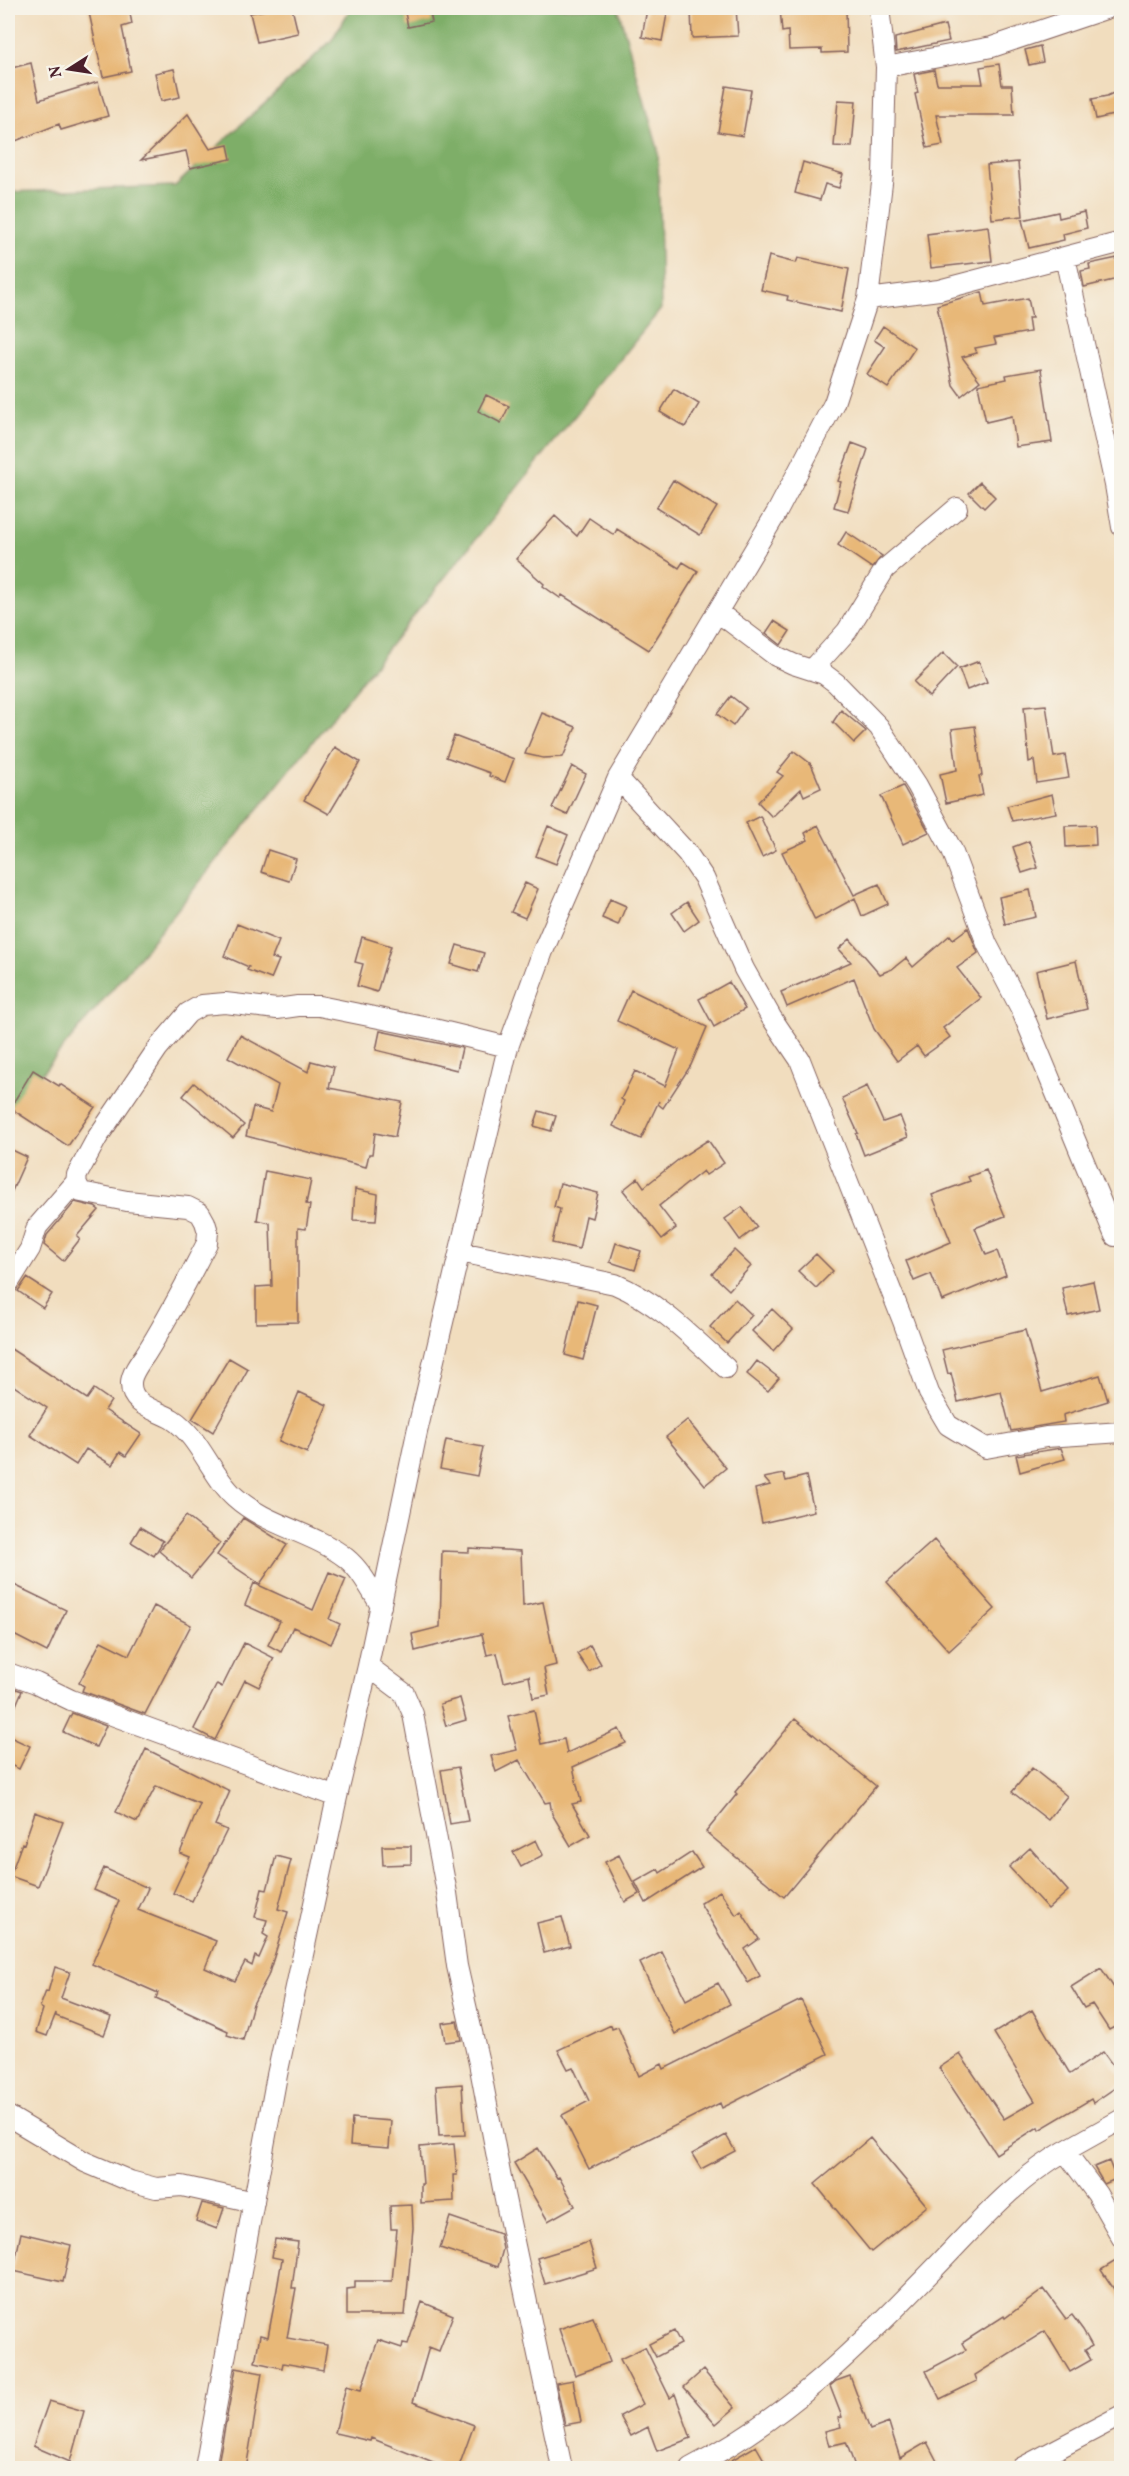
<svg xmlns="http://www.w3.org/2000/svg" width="1129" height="2476" font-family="Vollkorn,serif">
  <rect width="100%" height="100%" fill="#f7f3e8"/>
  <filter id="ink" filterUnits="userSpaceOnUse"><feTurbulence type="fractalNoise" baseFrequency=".0167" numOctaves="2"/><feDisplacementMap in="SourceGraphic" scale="12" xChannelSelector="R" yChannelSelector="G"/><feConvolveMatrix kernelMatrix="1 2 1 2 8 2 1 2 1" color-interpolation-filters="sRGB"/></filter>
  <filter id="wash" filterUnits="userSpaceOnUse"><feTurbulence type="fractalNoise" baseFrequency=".008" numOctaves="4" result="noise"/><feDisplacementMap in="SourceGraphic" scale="24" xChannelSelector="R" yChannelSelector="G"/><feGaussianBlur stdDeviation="1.35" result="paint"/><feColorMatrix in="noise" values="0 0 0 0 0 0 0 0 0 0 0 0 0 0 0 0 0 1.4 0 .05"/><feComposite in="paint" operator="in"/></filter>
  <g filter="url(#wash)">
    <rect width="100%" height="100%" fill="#f1ddbe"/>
    <!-- forest -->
    <path fill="#7eae68" stroke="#64664a" stroke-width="1.5" d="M351,8H618L658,149L661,309L144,951L8,1114V192L175,186L331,41Z"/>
    <g id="blocks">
      <!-- building -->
      <path fill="#e8b878" d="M88,8H129L132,24L122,27L131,71L103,77Z
        M276,8H292L298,33L257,42L250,13Z
        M404,8H429L432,22L408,27Z
        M691,8H736L738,36L692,38Z
        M780,8H846L847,52L822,53V49L789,50L788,31L782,32Z
        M647,9L667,14L662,41L642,37Z
        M945,25L949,41L896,52L895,38Z
        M1040,46L1043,62L1029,65L1025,50Z
        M31,63L39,100L98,82L108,116L61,130L59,124L8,144V69Z
        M999,64L1002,85H1012L1014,115H936L943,145L927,148L915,94L918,93L914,74L934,70L937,84H983L980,67Z
        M174,69L180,97L161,101L155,73Z
        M726,86L751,90L743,136L718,132Z
        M1122,89V113L1096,119L1092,99L1107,96Z
        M838,100L856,101L852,147L834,146Z
        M188,114L210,149L228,145L231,159L190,168L186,151L141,160Z
        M803,162L843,174L839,188L825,184L820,200L795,193Z
        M1018,162L1023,216L992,219L987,165Z
        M1058,212L1059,218L1084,212L1087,228L1063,234L1064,240L1029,248L1022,220Z
        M988,226L992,261L931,268L927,234Z
        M769,256L796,263L798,258L849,269L841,312L787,300L788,296L761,290Z
        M1122,257V278L1084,287L1081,271L1090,269L1089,264Z
        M982,292L985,306L1028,298L1032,318H1028L1030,332L994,338L996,344L975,348L977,353L962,357L980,381L961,396L953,385L937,305Z
        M883,326L915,348L888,388L867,374L885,347L874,340Z
        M1041,369L1052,442L1016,447L1012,416L986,422L978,385L1007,379L1006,375Z
        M674,389L699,404L685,427L660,412Z
        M486,395L509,406L501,423L478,411Z
        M852,443L868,449L848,511L834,507L841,482L838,481Z
        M673,480L717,507L700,535L656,508Z
        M980,482L995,497L984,508L969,493Z
        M555,516L577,536L589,518L614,535L617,529L679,568L683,562L698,571L649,650L562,595L560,598L543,586L544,584L516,559Z
        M846,532L882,556L872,568L838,545Z
        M774,621L790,631L781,645L766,633Z
        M943,653L957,667L929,697L914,682Z
        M979,661L987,682L967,690L959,669Z
        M731,696L746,708L733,726L717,714Z
        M1046,705L1054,757L1065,755L1069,778L1037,783L1034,760L1029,762L1024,707Z
        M841,710L866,731L854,743L833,722Z
        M542,713L576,727L563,757L543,758L525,754Z
        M975,726L982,776H979L983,795L946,803L940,774L957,770L952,729Z
        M454,736L514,759L505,782L489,776L490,773L446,757Z
        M335,747L360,762L329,814L304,800Z
        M794,751L811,764L821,788L804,796L801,789L772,817L758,802L783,776L777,772Z
        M572,766L586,774L567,815L552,808Z
        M903,786L929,832L903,844L881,796Z
        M1052,794L1056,813L1012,821L1007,806Z
        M760,816L776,850L762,857L746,823Z
        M818,825L854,895L879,884L888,904L862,916L855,898L815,920L782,852L808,840L805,833Z
        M1095,825L1096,845L1066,847L1065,826Z
        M548,826L568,835L556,864L536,856Z
        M1029,841L1038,868L1022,873L1013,847Z
        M268,850L296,859L289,881L261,872Z
        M525,883L538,889L525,918L511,912Z
        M1030,890L1036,917L1005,924L999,897Z
        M610,899L626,906L618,925L602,918Z
        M687,902L699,920L684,931L672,913Z
        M237,924L279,941L272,958L279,960L271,979L247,970L249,967L224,956Z
        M968,928L978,953L957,968L981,998L943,1028L950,1037L924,1056L917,1046L897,1061L874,1029L854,978L787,1007L781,992L851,962L839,949L850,939L880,974L892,969L906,958L913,967L950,935L953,939Z
        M362,937L391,946L377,992L357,986L363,964L355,962Z
        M457,945L484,953L478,972L451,964Z
        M1076,961L1087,1009L1047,1019L1036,971Z
        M729,982L745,1009L714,1027L699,999Z
        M631,990L707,1027L691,1065L663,1108L658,1104L659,1101L641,1139L613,1126L624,1101L621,1099L635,1071L665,1086L679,1050L617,1021Z
        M380,1031L462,1048L457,1070L376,1050Z
        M240,1035L308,1072L311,1061L334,1067L329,1088L402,1102L395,1137L375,1133L372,1154H369L366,1167L246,1136L253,1107L271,1112L278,1085L228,1057Z
        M33,1070L59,1086L60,1084L95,1107L68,1146L10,1108Z
        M194,1083L244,1125L233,1138L183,1096Z
        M867,1086L883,1122L900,1116L908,1137L864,1155L856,1134L858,1133L842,1098Z
        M539,1111L556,1116L551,1131L534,1126Z
        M708,1140L724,1163L706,1175L703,1171L659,1206L676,1228L662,1239L623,1190L638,1178L644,1187L683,1156Z
        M8,1148L27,1157L8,1200Z
        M986,1170L1005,1216L975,1228L986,1255L997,1251L1006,1275L942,1301L931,1274L914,1281L906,1261L951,1242L932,1195L970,1181L968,1177Z
        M265,1171L311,1180L306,1204L310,1205L306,1229L298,1228V1322L256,1323V1287L272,1286L270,1223L257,1220Z
        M560,1183L598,1193L592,1218L586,1216L579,1249L552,1243L560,1209L554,1207Z
        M355,1189L378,1194L376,1221L353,1220Z
        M75,1202L95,1207L99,1210L77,1236L80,1239L63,1261L44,1245L47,1235Z
        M742,1207L757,1227L740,1240L725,1219Z
        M616,1243L641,1251L635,1270L610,1262Z
        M734,1250L751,1266L729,1290L712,1274Z
        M816,1254L833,1271L816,1288L798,1271Z
        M27,1278L52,1294L43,1308L18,1291Z
        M1093,1281L1099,1309L1068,1316L1062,1288Z
        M735,1299L752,1315L727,1343L710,1327Z
        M578,1300L597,1305L583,1360L565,1355Z
        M772,1309L793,1329L773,1351L752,1331Z
        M1025,1330L1042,1392L1100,1375L1108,1401L1063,1415L1064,1422L1011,1431L1001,1392L958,1402L951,1373L948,1374L942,1350Z
        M8,1347L87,1399L94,1389L111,1401L105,1410L141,1434L126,1456L120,1452L112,1465L86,1449L76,1465L30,1435L47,1408L8,1382Z
        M229,1358L248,1369L213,1432L192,1419Z
        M757,1361L779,1378L768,1391L747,1374Z
        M299,1392L327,1405L307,1453L279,1441Z
        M687,1420L726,1468L705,1485L666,1437Z
        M446,1440L483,1447L477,1476L440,1469Z
        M1061,1448L1065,1459L1020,1472L1016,1455Z
        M784,1474L786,1481L806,1476L814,1511L762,1523L755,1489L770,1485L764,1478Z
        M186,1516L220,1543L191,1578L159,1551Z
        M243,1518L287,1545L260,1584L217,1555Z
        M140,1527L163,1541L154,1556L131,1542Z
        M934,1540L995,1609L949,1651L887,1582Z
        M469,1548L521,1551L523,1606L543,1602L556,1665L544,1668L549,1695L533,1698L529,1676L504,1682L497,1653L487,1655L482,1634L415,1651L412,1634L440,1627L442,1551L469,1552Z
        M329,1572L346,1579L329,1619L340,1624L331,1644L293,1627L281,1652L268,1645L280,1621L245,1605L254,1583L313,1610Z
        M8,1582L66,1610L47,1652L8,1632Z
        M154,1606L191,1625L145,1714L82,1691L84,1686L79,1683L101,1641L129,1655Z
        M244,1643L274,1658L259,1687L245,1680L215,1740L194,1729L217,1684L222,1687Z
        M590,1645L601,1664L589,1672L577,1654Z
        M8,1686L22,1691L8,1724Z
        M460,1698L466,1720L446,1726L440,1704Z
        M534,1710L541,1744L564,1739L567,1753L619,1729L626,1743L573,1767L581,1802L572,1804L590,1835L571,1846L552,1814L550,1802L545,1803L519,1760L496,1772L491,1756L517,1750L508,1716Z
        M72,1713L106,1726L96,1747L63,1732Z
        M795,1719L876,1786L784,1897L706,1832L737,1794L735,1792Z
        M8,1736L30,1746L19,1769L8,1764Z
        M146,1749L230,1791L215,1825L227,1830L192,1901L173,1893L190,1857L180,1853L200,1804L156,1786L137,1822L116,1812Z
        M458,1767L468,1821L450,1824L441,1770Z
        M1032,1768L1067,1796L1048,1820L1012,1792Z
        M35,1812L63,1822L38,1886L10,1876L22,1843L24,1844Z
        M536,1840L543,1855L521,1867L513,1852Z
        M382,1846H411V1864L383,1865Z
        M1030,1848L1068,1891L1048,1909L1009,1867Z
        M692,1852L702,1867L646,1903L635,1882L658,1869L660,1873Z
        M619,1855L639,1894L625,1902L605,1862Z
        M276,1856L291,1860L278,1909L288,1912L268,1976L253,2004L243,2040L227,2035L228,2031L156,1998L158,1993L92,1964L119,1901L94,1890L104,1868L148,1888L138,1910L216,1941L205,1968L235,1981L245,1962L252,1966L255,1956L259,1958L268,1937L263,1934L267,1920L255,1917L262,1889L267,1890Z
        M720,1891L736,1915L741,1911L759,1939L745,1949L760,1976L748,1983L700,1903Z
        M562,1917L570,1946L544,1953L537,1923Z
        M662,1952L686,2000L718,1983L730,2004L675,2034L640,1963Z
        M55,1967L70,1972L61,1998L111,2017L104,2035L56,2016V2013L47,2036L36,2032L43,2009L40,2007L46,1991L48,1992Z
        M1101,1968L1122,2000V2023L1109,2030L1092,2004L1084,2008L1071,1987Z
        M801,2000L828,2054L722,2108L720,2103L589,2169L562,2115L589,2101L573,2067L568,2069L558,2050L611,2025L612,2029L618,2027L639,2076L662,2064L664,2069Z
        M1032,2010L1070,2074L1103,2052L1122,2078V2083L1093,2103L1091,2099L1039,2130L1038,2127L996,2154L939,2068L960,2054L1004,2119L1035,2101L994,2033Z
        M457,2021L461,2040L445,2042L442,2023Z
        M462,2084L465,2135L439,2136L436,2086Z
        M352,2118L391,2121L389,2148L350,2145Z
        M726,2135L735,2151L701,2169L692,2154Z
        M870,2138L927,2206L871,2252L815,2184Z
        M454,2144L457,2175H453L454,2201L421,2203V2184H423L420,2147Z
        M538,2148L557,2178L559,2177L575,2206L548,2221L514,2163Z
        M1109,2161L1116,2179L1104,2184L1094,2167Z
        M202,2203L224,2208L217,2229L196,2221Z
        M412,2205L413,2228L405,2315H347V2289L355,2288V2281H392L397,2229H391L390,2206Z
        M450,2217L500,2234L503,2249L498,2267L440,2248Z
        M21,2233L71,2245L63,2282L13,2271Z
        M275,2239L298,2242L292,2288H296L287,2338L327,2345L323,2370L283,2363L282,2368L255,2362L260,2335L268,2337L277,2289L282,2259L272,2257Z
        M589,2242L597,2268L545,2284L537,2258Z
        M1122,2257V2301L1101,2270Z
        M1044,2289L1066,2319L1072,2315L1083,2330L1092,2346L1085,2350L1091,2360L1070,2372L1045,2331L975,2375L977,2381L940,2399L926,2371L966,2350L962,2343L1004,2316L1005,2318Z
        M422,2302L453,2315L439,2351L429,2347L413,2402L474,2425L458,2469H448L371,2438L370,2441L335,2433L346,2386L361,2390L378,2340L402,2348L403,2343L408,2344Z
        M593,2317L610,2362L575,2375L559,2329Z
        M674,2331L681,2344L656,2357L649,2344Z
        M645,2347L670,2398L675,2394L691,2438L657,2451L648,2427L631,2436L620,2416L643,2404L620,2359Z
        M236,2368L262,2373L246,2469H217Z
        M703,2370L735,2408L716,2424L684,2387Z
        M850,2376L870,2430L889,2423L900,2458L927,2442L941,2469H856L846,2442L829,2446L825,2431L841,2427L838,2418L842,2417L830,2386L836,2381Z
        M573,2380L581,2422L565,2425L556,2383Z
        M49,2401L84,2411L70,2462L33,2446Z
        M756,2446L764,2460L748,2469H716Z"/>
    </g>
  </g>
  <g filter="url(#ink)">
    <use href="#blocks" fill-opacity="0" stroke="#84625e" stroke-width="1.5"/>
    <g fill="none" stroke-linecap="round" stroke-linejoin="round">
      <!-- minor casing -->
      <g stroke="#84625e" stroke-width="22">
        <path id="minor" d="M886,67L992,47L1108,8
          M1065,257L1115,485L1122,527
          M868,299L939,290L1122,242
          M719,613L776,656L793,664L824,674L836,683L879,727L917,785L952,850L987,944L1021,1009L1115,1236
          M812,670L847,631L885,569L957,508
          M618,778L687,853L704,878L744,969L771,1017L800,1060L903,1321L929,1393L948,1425L986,1448L1046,1437L1122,1432
          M460,1252L615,1284C658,1302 692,1337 726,1368
          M8,1284L30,1249L37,1227L76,1182
          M381,1606C371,1590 361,1570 346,1558C313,1532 267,1526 235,1497C212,1477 199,1436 172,1419C157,1410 130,1406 131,1383C131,1374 140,1362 145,1355C168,1319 187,1281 207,1243L208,1232L205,1222L200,1213L188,1207L127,1201L81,1192L76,1182L77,1175L97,1138L158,1048L188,1013L202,1005L225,1003L277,1009L298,1006H319L434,1029L508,1047
          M368,1666L404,1693L413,1714L447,1893L457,1966L479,2063L504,2194L562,2468
          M8,1673L36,1683L71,1700L337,1797
          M8,2116L85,2162L130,2181L156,2188L182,2186L254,2202
          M1065,2151L1122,2119
          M205,2468L277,2075L337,1797L368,1666L417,1432L508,1047L543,951L618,778L777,512L834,403L868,299L883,175L886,67L879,8
          M690,2468C789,2417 857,2348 933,2270C976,2226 1012,2182 1065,2151L1097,2194L1122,2238
          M1021,2468L1122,2415"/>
      </g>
      <!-- minor -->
      <use href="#minor" stroke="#fff" stroke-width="20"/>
    </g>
  </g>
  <!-- margin -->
  <rect width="1129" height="2476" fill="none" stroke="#f7f3e8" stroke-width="30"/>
  <!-- north arrow -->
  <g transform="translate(69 69) rotate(258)" stroke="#f7f3e8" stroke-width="4.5" paint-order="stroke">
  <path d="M0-4.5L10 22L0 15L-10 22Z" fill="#4a1f2b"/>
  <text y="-9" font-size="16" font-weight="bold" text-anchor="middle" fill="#4a1f2b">N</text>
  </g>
</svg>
